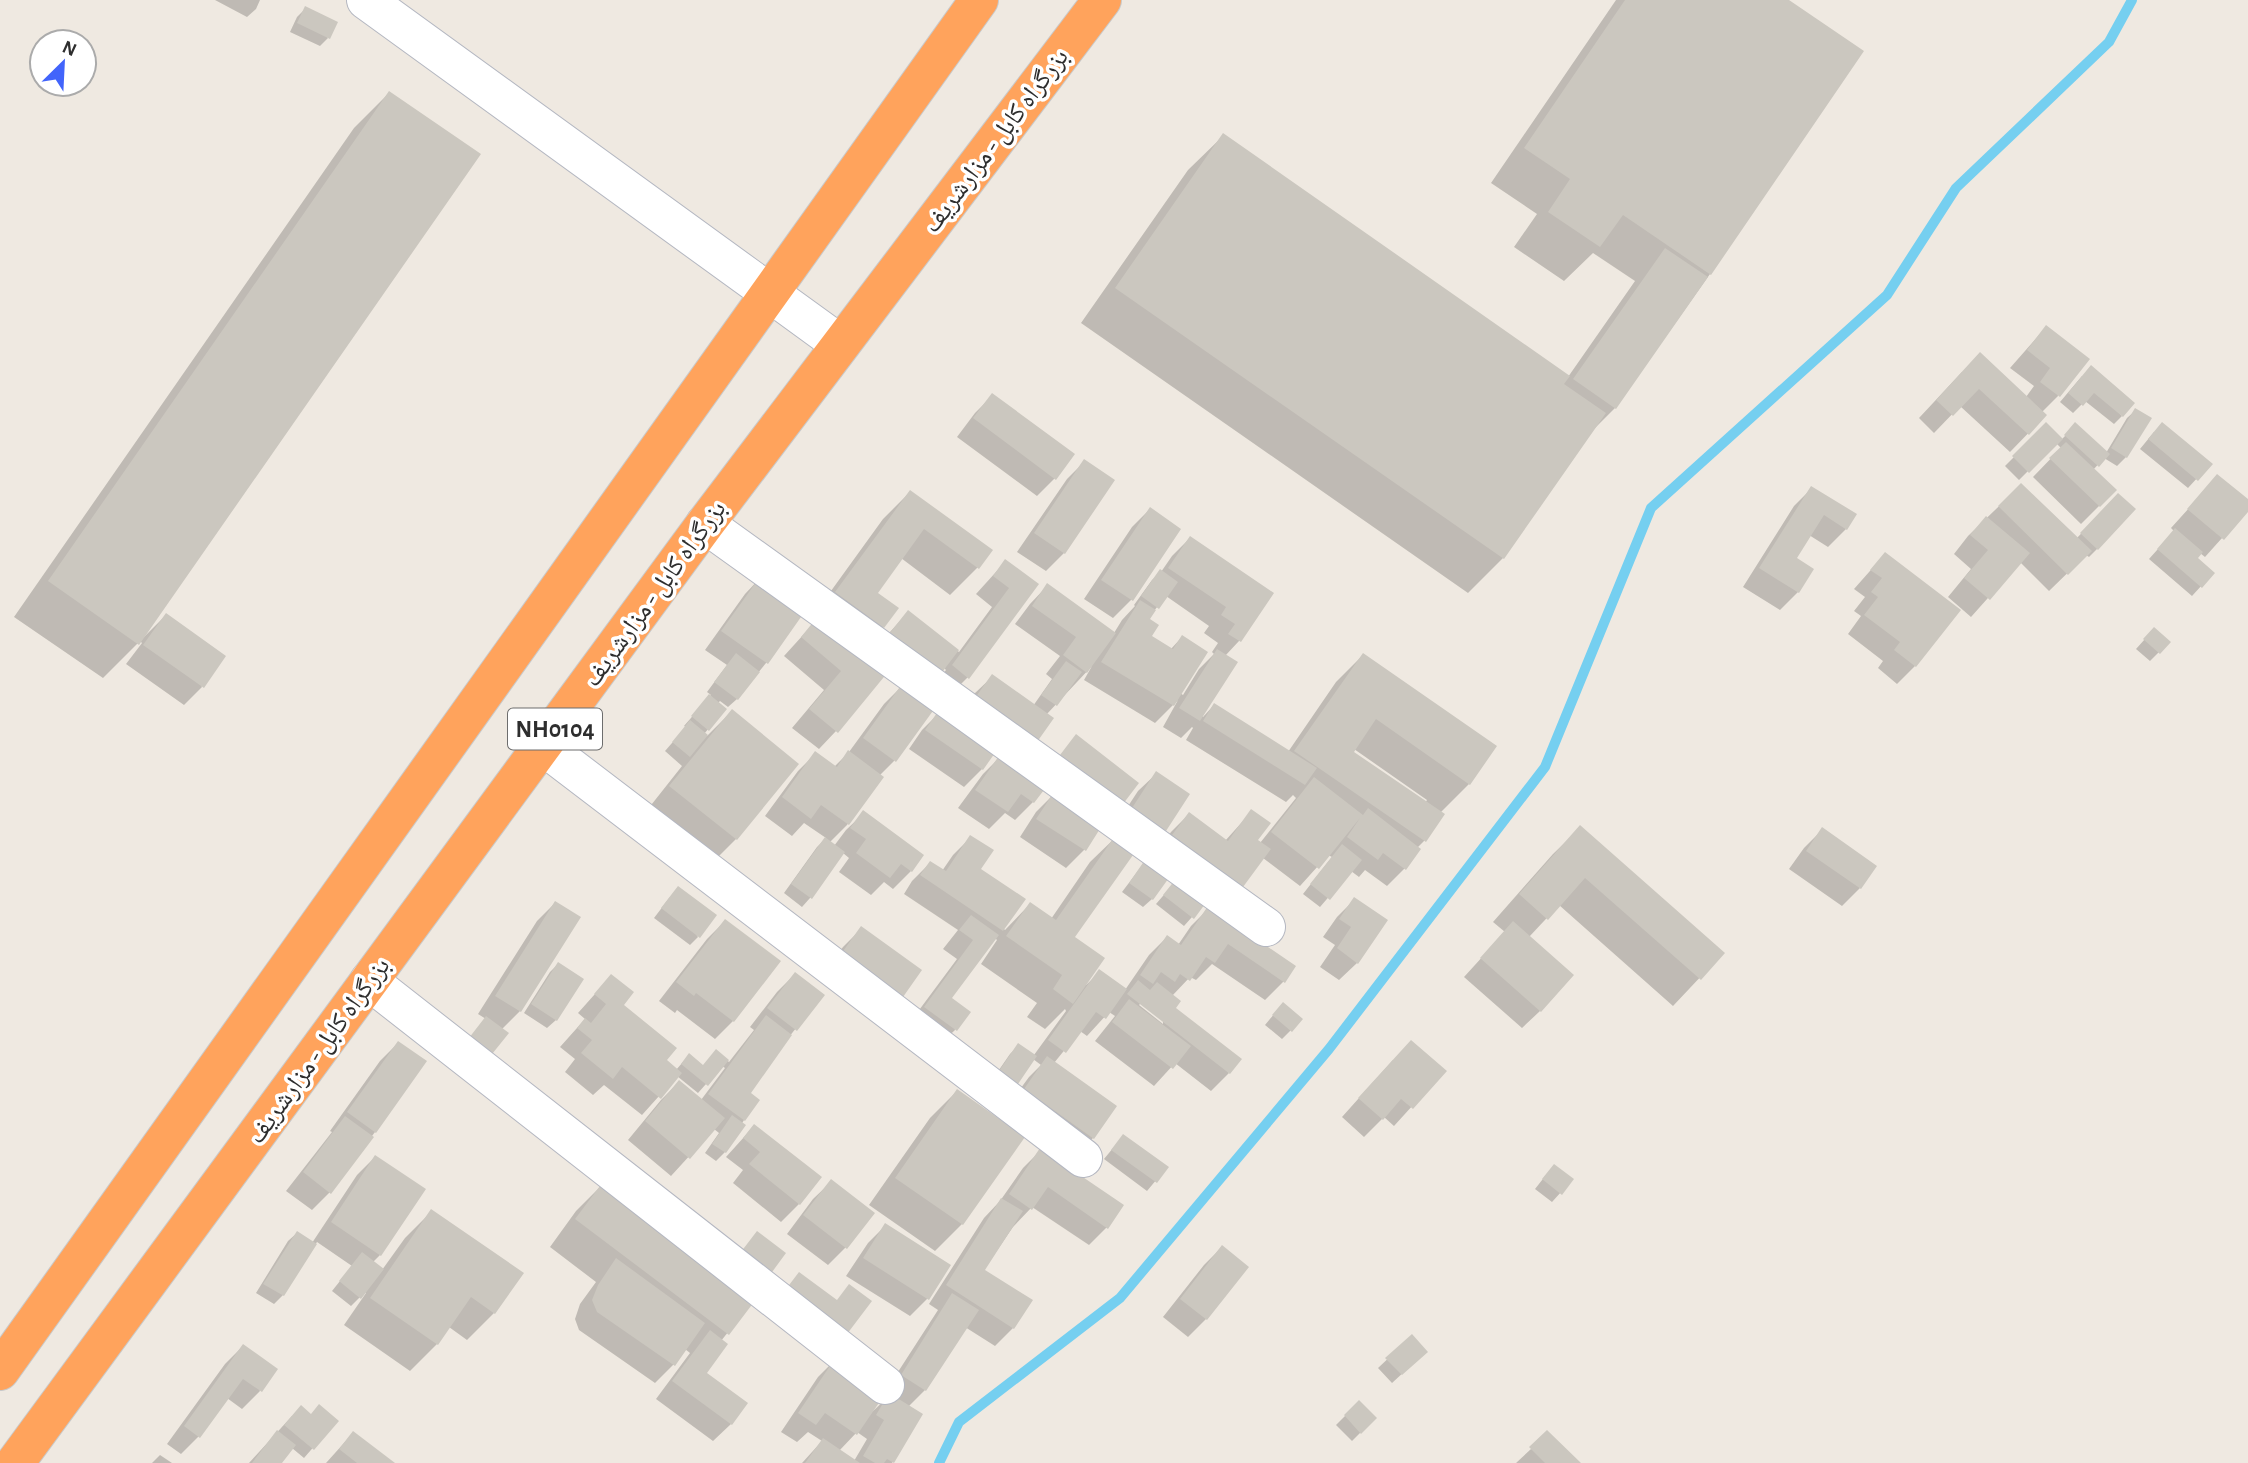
<svg xmlns="http://www.w3.org/2000/svg" width="2248" height="1463" font-family="'Alegreya Sans','Noto Naskh Arabic',sans-serif">
  <rect width="100%" height="100%" fill="#efe9e1"/>
  <!-- shadow -->
  <path fill="#0003" fill-rule="evenodd" d="M215,0H260L256,9L247,17Z
    M1616,0H1786L1710,274L1615,408L1590,433L1503,558L1468,593L1081,323L1188,170L1223,136L1568,377L1635,281L1593,253L1564,281L1514,247L1537,214L1491,183Z
    M305,9L328,38L320,46L290,32L297,17Z
    M389,93L143,636L144,637L166,615L202,687L184,705L126,664L142,643L140,641L103,678L14,617L354,128Z
    M2046,327L2058,396L2042,412L2045,416L2010,452L1960,406L1934,433L1919,418L1962,372L2026,397L2034,386L2010,368Z
    M2082,376L2122,416L2114,424L2085,401L2073,413L2060,402Z
    M993,395L1055,478L1037,496L957,437L975,413Z
    M2136,410L2149,418L2126,457L2117,466L2104,458L2093,470L2115,490L2081,524L2033,477L2061,448L2056,443L2019,480L2005,466L2046,425L2061,440L2076,425L2106,453L2127,418Z
    M2154,432L2210,464L2188,488L2140,449Z
    M1085,461L1064,553L1046,571L1017,552L1067,479Z
    M2218,476L2248,501V509L2205,557L2200,553L2195,558L2213,573L2192,596L2149,559L2174,531L2171,528Z
    M2021,485L2076,539L2118,495L2097,549L2089,557L2086,555L2049,591L2020,562L1971,617L1948,597L1971,569L1954,554L1968,536Z
    M1812,488L1846,529L1828,547L1809,535L1794,559L1798,592L1780,610L1743,587L1794,506Z
    M910,492L991,550L977,568L950,595L901,558L875,593L883,627L859,650L836,731L819,749L792,728L824,690L784,656L814,623L810,620L883,519Z
    M1150,509L1179,529L1131,600L1113,618L1084,599L1132,527Z
    M1190,538L1272,593L1239,641L1225,656L1202,716L1203,717L1214,705L1288,752L1336,682L1363,655L1469,784L1440,813L1424,841L1417,848L1405,868L1387,886L1365,870L1359,877L1351,871L1320,907L1303,894L1332,857L1328,855L1300,886L1263,858L1242,886L1155,854L1171,832L1189,814L1225,841L1252,811L1256,840L1260,843L1296,798L1293,795L1286,802L1186,740L1193,728L1192,727L1181,738L1163,727L1178,700L1155,723L1084,680L1092,666L1046,715L1035,741L974,694L992,677L1033,706L1052,679L1046,674L1060,656L1015,624L1030,604L1047,586L1114,633L1122,620L1135,606L1134,605L1152,580L1161,572L1172,556ZM1166,596L1209,626L1204,633L1218,643L1212,652L1214,654L1199,669L1183,695L1180,693L1182,637L1170,650L1149,637V617ZM1354,749L1427,800L1425,803L1351,752Z
    M1885,554L1915,666L1897,684L1878,668L1883,661L1848,634L1861,616L1854,611L1865,597L1854,589Z
    M1005,562L1037,584L968,677L950,695L935,684L946,670L944,668L872,652L908,612L959,652L992,607L976,594Z
    M762,576L806,607L766,663L737,699L728,707L720,701L718,703L725,709L704,734L707,736L732,711L796,764L736,839L709,866L644,814L682,766L665,751L686,727L684,726L711,695L707,692L727,665L705,650L745,594Z
    M2154,629L2169,642L2150,661L2136,649Z
    M902,686L894,761L880,775L882,777L847,825L830,842L834,846L846,830L864,813L911,871L893,889L884,882L871,895L839,872L849,858L843,853L810,898L802,907L784,893L817,847L826,838L804,823L792,836L765,816L798,771L816,753L834,767L849,752L884,704Z
    M940,712L995,750L982,769L964,787L909,749L922,730Z
    M1001,756L1033,802L1015,820L1005,813L989,829L958,808L983,774Z
    M1156,774L1165,829L1147,847L1115,826L1138,791Z
    M1054,794L1101,825L1084,850L1066,868L1020,837L1036,812Z
    M1580,828L1722,954L1673,1006L1559,905L1529,937L1540,1011L1522,1028L1464,977L1505,932L1493,922L1553,854Z
    M1822,830L1860,888L1842,906L1789,869L1804,848Z
    M1117,836L1073,937L1086,985L1100,972L1125,990L1149,955L1167,937L1178,945L1191,926L1209,908L1294,966L1283,982L1265,1000L1212,964L1196,980L1190,977L1172,996L1173,1008L1229,1073L1211,1091L1175,1063L1154,1086L1095,1041L1115,1016L1109,1012L1087,1036L1080,1031L1054,1063L1093,1138L1075,1156L1007,1107L1029,1077L1041,1065L1033,1059L1008,1091L992,1080L1010,1054L1019,1045L1034,1055L1066,1011L1065,1009L1045,1029L1027,1017L1037,1003L981,964L997,940L995,938L950,999L955,1030L937,1047L908,1025L957,959L943,949L958,930L904,894L912,881L930,863L942,871L953,855L971,837L979,869L1003,928L1005,930L1030,904L1051,919L1090,862ZM1141,1003L1163,1020V1024L1139,1005Z
    M1147,859L1152,899L1143,907L1122,892Z
    M1175,882L1192,917L1184,926L1156,904Z
    M670,897L698,937L690,945L654,918Z
    M1355,899L1357,963L1339,980L1320,967L1335,945L1323,937L1337,917Z
    M555,903L520,1011L501,1030L455,1057L486,1019L478,1014L537,921Z
    M725,921L733,1021L715,1039L677,1010L675,1013L659,1001L707,939Z
    M861,929L884,1014L824,972L843,947Z
    M558,964L556,1020L547,1028L524,1013L550,972Z
    M795,974L822,995L789,1037L748,1093L744,1120L725,1152L716,1161L705,1153L719,1133L714,1129L671,1176L628,1140L661,1100L679,1082L701,1100L725,1068L722,1066L698,1093L677,1076L642,1115L604,1085L593,1095L565,1072L575,1059L560,1047L585,1019L578,1013L611,976L621,1006L664,1061L676,1070L689,1055L702,1067L716,1051L729,1062L754,1030L750,1027L777,992Z
    M1275,1013L1291,1030L1282,1039L1265,1025Z
    M398,1043L375,1132L330,1192L312,1210L286,1191L332,1132L330,1131L380,1061Z
    M1393,1060L1444,1071L1394,1126L1384,1117L1364,1137L1342,1117Z
    M957,1091L962,1224L935,1251L869,1205L930,1118Z
    M754,1126L799,1204L781,1222L733,1183L743,1170L726,1157Z
    M1123,1136L1167,1167L1147,1191L1104,1159Z
    M1041,1150L1107,1227L1089,1245L1032,1207L1013,1227L983,1271L1013,1328L995,1346L965,1327L925,1390L908,1407L921,1414L892,1463H802L822,1441L808,1432L797,1442L781,1432L818,1377L836,1359L885,1392L938,1310L929,1304L984,1218L1000,1201L1023,1168ZM883,1393L889,1396L872,1412ZM857,1432L867,1439L854,1461L839,1451Z
    M375,1157L380,1255L373,1262L382,1270L405,1238L432,1211L494,1313L467,1340L449,1327L437,1344L410,1371L344,1325L366,1293L365,1292L351,1306L332,1291L352,1266L317,1242L283,1295L274,1304L256,1293L288,1241L297,1233L312,1243L357,1175Z
    M1546,1175L1572,1180L1552,1202L1535,1189Z
    M831,1182L846,1247L828,1265L787,1234L813,1199Z
    M603,1184L755,1298L721,1341L705,1374L731,1424L713,1441L656,1399L690,1353L685,1349L673,1365L655,1383L579,1330L575,1319L580,1304L596,1282L550,1247L576,1211Z
    M886,1225L928,1298L910,1316L846,1276L868,1243Z
    M1222,1247L1247,1267L1206,1319L1188,1337L1163,1317L1204,1265Z
    M1411,1337L1417,1360L1392,1383L1378,1368Z
    M243,1346L260,1391L242,1409L227,1398L199,1436L181,1454L167,1444L225,1364Z
    M1359,1402L1375,1418L1352,1441L1336,1425Z
    M292,1416H310L336,1421L304,1458L292,1448L280,1463H249Z
    M353,1433L392,1463H326Z
    M1531,1449L1578,1463H1516Z
    M160,1455L172,1463H152Z"/>
  <g fill="none" stroke-linecap="round" stroke-linejoin="round">
    <!-- stream -->
    <path stroke="#75cff0" stroke-width="10" d="M939,1463L959,1422L1120,1298L1329,1049L1545,767L1651,508L1887,295L1956,188L2109,42L2132,0"/>
  </g>
  <!-- building -->
  <path fill="#cbc7bf" d="M1625,0H1789L1864,51L1711,275L1623,215L1600,247L1548,212L1570,179L1524,148Z
    M305,6L338,22L330,39L297,23Z
    M389,91L481,154L139,645L48,581Z
    M1223,133L1570,376L1564,384L1606,413L1504,559L1115,288Z
    M1665,248L1708,277L1616,409L1573,379Z
    M2046,325L2090,359L2060,397L2040,382L2050,368L2027,350Z
    M1980,352L2047,415L2029,435L1979,389L1953,416L1936,400Z
    M2091,365L2135,403L2123,417L2094,393L2083,406L2068,393Z
    M992,393L1075,454L1056,480L973,418Z
    M2135,408L2152,418L2127,458L2111,448Z
    M2046,422L2063,439L2029,473L2012,456Z
    M2075,422L2110,454L2099,467L2064,435Z
    M2162,422L2213,464L2198,481L2148,439Z
    M2066,442L2117,490L2100,507L2049,458Z
    M1084,459L1115,480L1065,554L1034,533Z
    M2217,474L2248,499V512L2224,540L2187,509Z
    M2021,483L2092,551L2068,575L1998,506Z
    M1811,486L1857,514L1847,530L1824,515L1797,558L1814,569L1799,593L1759,568Z
    M910,490L993,550L979,569L924,529L878,593L899,608L884,628L835,592Z
    M2118,493L2136,509L2098,550L2080,533Z
    M1150,507L1181,529L1133,601L1101,580Z
    M1986,516L2030,553L1990,600L1964,578L1988,550L1970,535Z
    M2175,528L2203,552L2198,558L2215,573L2202,588L2157,549Z
    M1190,536L1274,593L1241,642L1228,634L1235,624L1221,615L1226,607L1168,568Z
    M1885,552L1961,610L1916,667L1894,650L1900,642L1864,615L1878,597L1871,592L1882,578L1870,570Z
    M1005,559L1039,584L969,679L952,665L1009,588L993,576Z
    M1160,569L1178,582L1159,609L1141,596Z
    M762,574L808,607L768,664L721,631Z
    M1047,583L1116,633L1087,673L1063,655L1076,637L1032,606Z
    M1140,600L1156,610L1150,619L1159,625L1152,636L1173,649L1182,635L1208,652L1174,706L1101,662Z
    M908,610L959,650L940,675L889,634Z
    M166,613L226,656L204,688L143,645Z
    M819,615L888,672L838,733L809,709L841,671L801,637Z
    M2154,627L2171,642L2160,654L2143,639Z
    M1217,649L1238,662L1200,721L1179,708Z
    M736,653L760,672L738,700L714,682Z
    M1363,653L1497,746L1470,785L1376,719L1354,752L1445,814L1426,842L1294,751Z
    M1066,661L1082,672L1057,706L1041,695Z
    M992,674L1054,718L1037,742L975,698Z
    M902,684L935,708L896,762L863,738Z
    M709,694L727,709L709,731L691,716Z
    M1214,703L1317,768L1305,785L1203,721Z
    M732,709L799,764L737,840L669,786Z
    M939,710L997,750L983,770L925,730Z
    M690,720L708,735L690,757L672,742Z
    M1076,734L1139,783L1123,804L1060,755Z
    M848,750L884,777L849,825L821,805L811,819L782,797L815,751L837,767Z
    M1001,753L1047,786L1034,803L1021,794L1008,812L975,790Z
    M1156,771L1190,794L1166,831L1132,808Z
    M1314,777L1363,815L1368,808L1421,849L1406,870L1383,853L1378,860L1347,837L1360,818L1319,869L1271,832Z
    M1054,792L1103,824L1086,851L1036,819Z
    M1251,809L1271,823L1258,840L1271,849L1243,887L1172,835L1189,812L1228,841Z
    M863,810L924,855L912,872L901,864L890,878L856,853L866,839L850,828Z
    M1580,825L1725,953L1701,980L1585,878L1548,920L1519,894Z
    M1822,827L1877,866L1861,889L1806,851Z
    M1117,833L1138,848L1075,937L1105,958L1073,1004L1053,989L1062,975L1006,936L1030,902L1056,920Z
    M970,835L994,850L981,869L1026,899L1003,931L920,875L930,861L946,871Z
    M825,837L845,852L812,899L791,884Z
    M1342,844L1362,860L1330,900L1310,884Z
    M1147,857L1171,875L1153,900L1129,883Z
    M1175,880L1205,904L1194,919L1163,895Z
    M678,886L717,915L700,938L661,908Z
    M1354,897L1388,920L1358,964L1337,948L1351,927L1339,919Z
    M555,901L581,917L521,1012L495,996Z
    M1208,906L1296,966L1285,983L1228,944L1215,963L1206,957L1190,981L1180,974L1175,982L1161,972L1153,984L1140,975L1167,935L1181,945Z
    M971,915L999,935L952,998L971,1012L957,1031L924,1007L973,940L959,930Z
    M725,919L781,961L734,1022L696,993L694,996L676,982Z
    M1513,921L1574,975L1541,1012L1480,958Z
    M861,926L922,970L903,997L841,954Z
    M558,962L584,979L557,1021L531,1004Z
    M1099,969L1127,989L1106,1019L1096,1012L1066,1053L1048,1040Z
    M795,972L825,995L797,1031L767,1008Z
    M611,974L634,992L624,1005L677,1048L667,1060L682,1073L661,1099L622,1067L613,1079L581,1053L592,1040L577,1028L585,1018L591,1023L606,1004L594,994Z
    M1138,980L1150,990L1157,982L1181,1001L1176,1008L1242,1059L1230,1074L1127,994Z
    M1129,999L1191,1046L1173,1069L1112,1022Z
    M1283,1002L1303,1019L1292,1032L1272,1015Z
    M766,1015L792,1035L751,1093L760,1100L745,1121L708,1094Z
    M486,1016L509,1033L484,1064L462,1047Z
    M1411,1040L1447,1071L1413,1109L1401,1099L1383,1120L1358,1098Z
    M398,1041L427,1061L376,1133L347,1112Z
    M1018,1043L1037,1056L1018,1084L999,1071Z
    M716,1049L729,1060L708,1086L681,1064L689,1053L703,1065Z
    M1047,1056L1117,1106L1094,1139L1024,1089Z
    M679,1080L725,1118L690,1159L645,1121Z
    M957,1089L1025,1137L963,1225L895,1178Z
    M732,1115L746,1125L726,1153L712,1144Z
    M345,1116L374,1137L331,1194L303,1172Z
    M754,1124L822,1177L800,1205L749,1164L760,1152L743,1138Z
    M1123,1134L1169,1167L1157,1183L1111,1150Z
    M1040,1148L1124,1205L1108,1229L1048,1187L1032,1210L1009,1194Z
    M375,1155L426,1189L381,1256L331,1222Z
    M1554,1164L1574,1179L1562,1195L1542,1179Z
    M831,1179L875,1213L847,1249L803,1215Z
    M603,1182L757,1298L729,1335L575,1219Z
    M1001,1198L1023,1211L985,1270L1033,1300L1014,1329L946,1285Z
    M431,1209L524,1273L495,1314L471,1297L438,1345L370,1298Z
    M885,1223L951,1265L929,1300L863,1258Z
    M297,1231L317,1244L284,1296L263,1284Z
    M757,1231L786,1253L764,1283L734,1261Z
    M1222,1245L1249,1267L1207,1320L1180,1299Z
    M362,1252L384,1269L361,1299L339,1281Z
    M616,1258L705,1323L675,1366L597,1312L592,1300L598,1285Z
    M799,1272L837,1300L849,1284L872,1301L844,1338L783,1293Z
    M952,1293L979,1310L926,1391L901,1375Z
    M710,1330L728,1344L707,1373L748,1403L732,1425L672,1381Z
    M1412,1334L1428,1352L1402,1375L1385,1358Z
    M243,1344L278,1369L262,1392L243,1379L200,1438L184,1426Z
    M836,1357L887,1391L857,1435L825,1413L816,1425L798,1413Z
    M889,1393L923,1414L894,1463L887,1459L884,1463H875L863,1456L884,1420L876,1415Z
    M1359,1400L1377,1418L1361,1434L1344,1415Z
    M319,1404L339,1421L314,1450L284,1425L301,1405L311,1414Z
    M277,1430L296,1445L282,1463H252Z
    M1547,1430L1581,1463H1545L1529,1447Z
    M353,1431L395,1463H357L339,1449Z
    M823,1438L860,1463H805Z"/>
  <g fill="none" stroke-linecap="round" stroke-linejoin="round">
    <!-- minor casing -->
    <g stroke="#b4b7c1" stroke-width="40">
      <path id="minor" d="M366,0L840,344
        M705,524L1266,927
        M543,746L1083,1158
        M369,981L885,1385"/>
    </g>
    <!-- highway casing -->
    <g stroke="#c9c9c9" stroke-width="40">
      <path id="highway" d="M0,1371L979,0
        M15,1463L705,524L1102,0"/>
    </g>
    <!-- minor -->
    <use href="#minor" stroke="#fff" stroke-width="38"/>
    <!-- highway -->
    <use href="#highway" stroke="#ffa35c" stroke-width="38"/>
  </g>
  <g text-anchor="middle" stroke-width="7" stroke-linejoin="round" paint-order="stroke">
    <!-- shield labels -->
    <rect fill="#fff" stroke="#6d6d6d" stroke-width="2" x="508" y="708.5" width="94" height="41" rx="5"/>
    <g font-size="24" font-weight="bold" fill="#2e2e2e">
      <text x="555" y="737">NH0104</text>
    </g>
    <!-- street labels -->
    <g font-size="26" fill="#2e2e2e" stroke="#fff">
      <text transform="translate(995 140) rotate(-53)" y="9">بزرگراه کابل - مزارشریف</text>
      <text transform="translate(654 593) rotate(-54)" y="9">بزرگراه کابل - مزارشریف</text>
      <text transform="translate(318 1050) rotate(-54)" y="9">بزرگراه کابل - مزارشریف</text>
    </g>
  </g>
  <!-- north arrow -->
  <g transform="translate(63 63) rotate(24)"><circle r="33" fill="#ffffff" stroke="#ababab" stroke-width="2"/>
  <path d="M0-5L12 26L0 18L-12 26Z" fill="#4264fb"/>
  <text y="-10" font-size="19" font-weight="bold" text-anchor="middle" fill="#2e2e2e">N</text>
  </g>
</svg>
